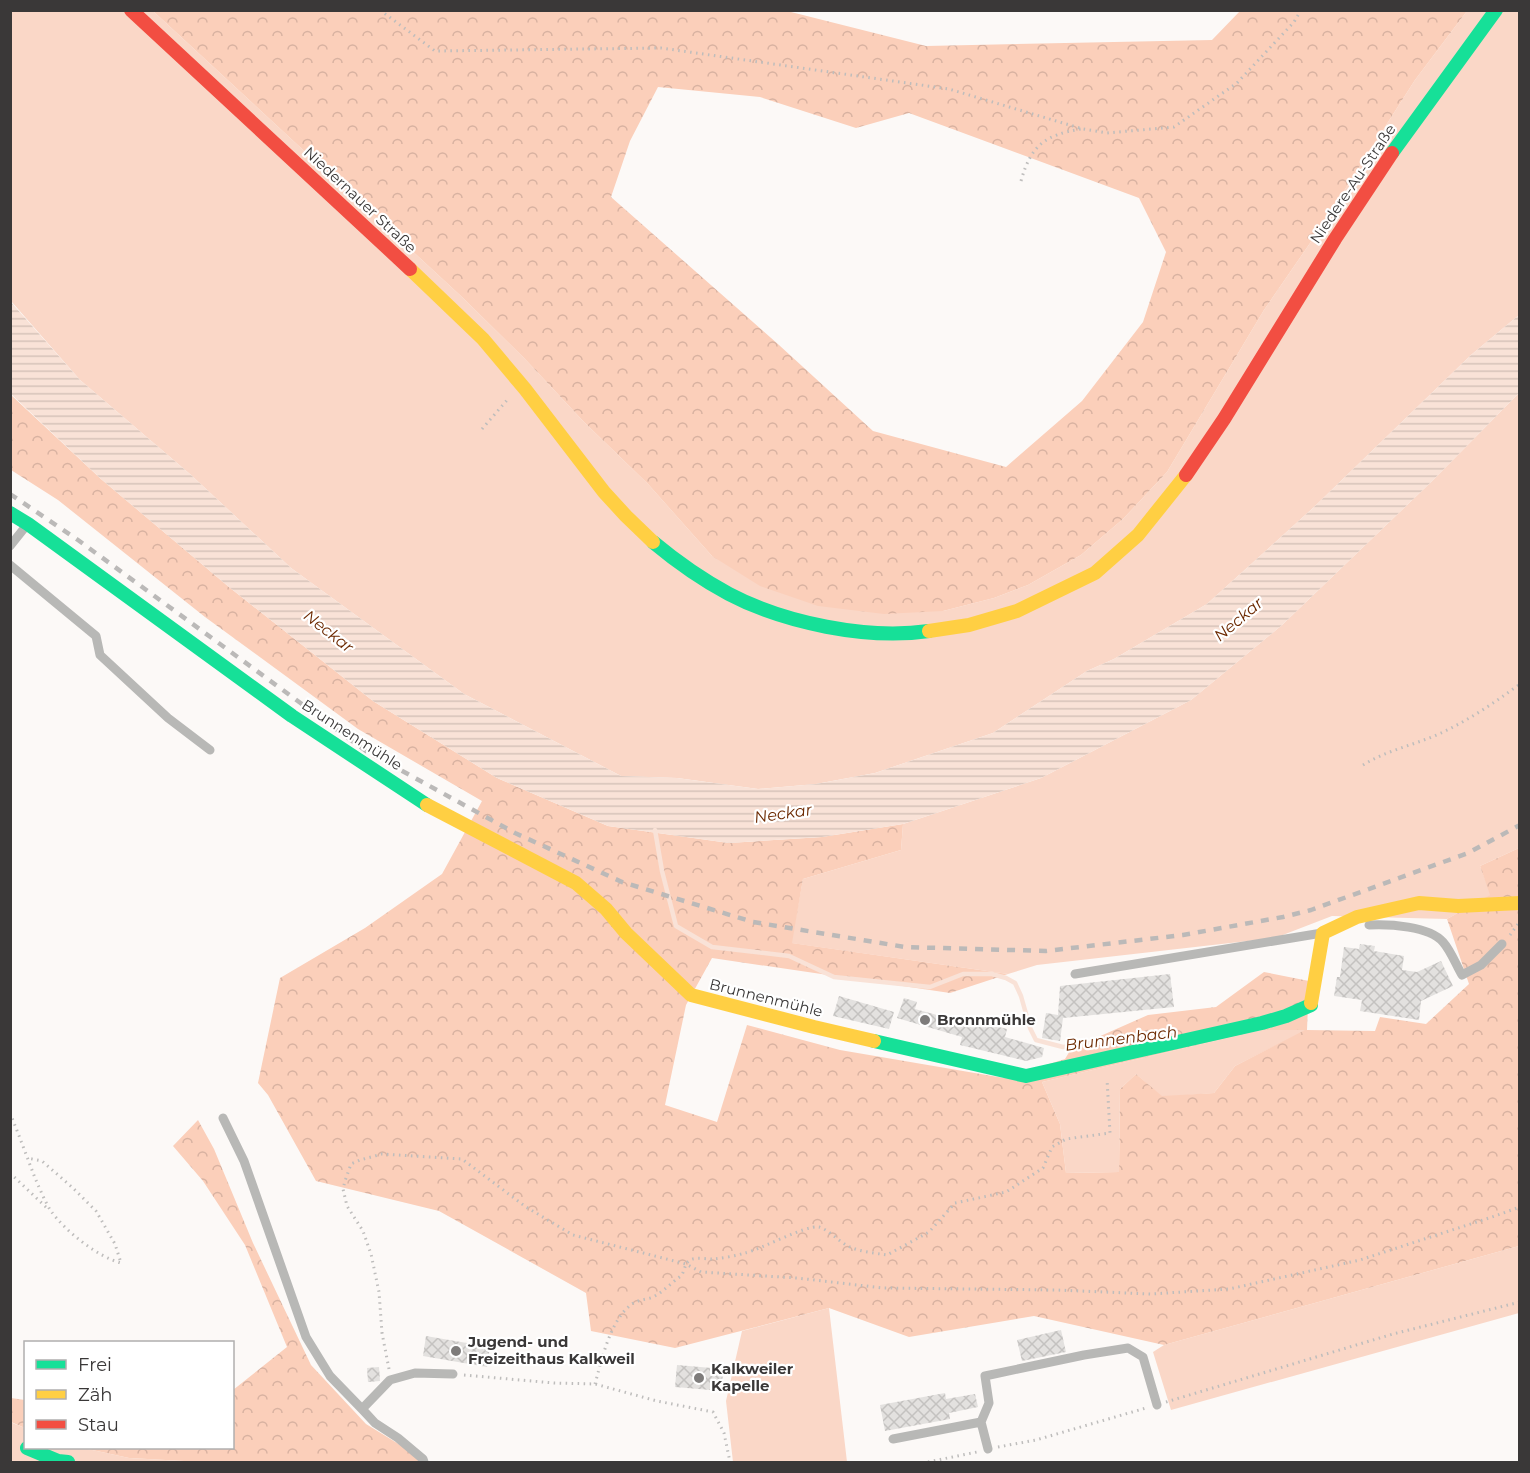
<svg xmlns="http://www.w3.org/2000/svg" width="1530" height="1473" font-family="Montserrat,sans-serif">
  <defs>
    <pattern id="forest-crowns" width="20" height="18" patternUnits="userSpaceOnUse" patternTransform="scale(1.5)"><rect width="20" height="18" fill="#fbcfba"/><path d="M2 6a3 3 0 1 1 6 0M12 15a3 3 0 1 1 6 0" fill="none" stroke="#d8b2a1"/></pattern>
    <pattern id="water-rules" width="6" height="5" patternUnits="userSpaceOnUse" patternTransform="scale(1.5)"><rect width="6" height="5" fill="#f9e2d7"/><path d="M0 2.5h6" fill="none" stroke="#d6c3b9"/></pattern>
    <pattern id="building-cross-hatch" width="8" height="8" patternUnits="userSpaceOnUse" patternTransform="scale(1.5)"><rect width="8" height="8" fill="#e3e1df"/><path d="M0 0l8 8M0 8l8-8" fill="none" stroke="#c4c2c0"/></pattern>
  </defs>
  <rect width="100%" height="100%" fill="#fcf9f7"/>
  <!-- green -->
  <path fill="#fad7c7" d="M10,11H153L462,297L524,358L584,422L648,484L712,556L943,611L994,598L1028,585L1081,555L1123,519L1167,472L1264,310L1317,233L1415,80L1467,11H1519V315L1471,355L1313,508L1207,604L1114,659L1087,671L993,733L875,773L816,784L758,789L677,778L621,776L464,694L291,568L191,475L80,380L11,301Z
    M1519,393V848L1480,866L1491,895L1447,919L1332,916L1275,938L1037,965L1008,974L791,943L803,879L901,850L903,824L1041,778L1191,700L1282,625L1430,483Z
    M1261,1030H1307L1235,1066L1214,1093L1162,1097L1136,1074L1120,1089L1119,1172L1066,1173L1060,1124L1042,1082Z
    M1519,1246V1313L1171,1410L1153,1352L1164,1345Z
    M829,1308L847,1462H733L726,1401L742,1331Z
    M10,1422L25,1428L26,1448H83L129,1458L202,1462H11Z"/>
  <!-- forest -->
  <path fill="url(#forest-crowns)" fill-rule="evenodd" d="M787,11L926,46L1212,40L1240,11H1467L1415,80L1317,233L1264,310L1167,472L1123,519L1081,555L1028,585L994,598L943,611L884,614L818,606L760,586L712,556L648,484L584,422L524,358L462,297L153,11ZM658,87L760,97L856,128L909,113L1139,198L1166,252L1143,322L1082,401L1006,467L873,431L779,345L611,197L630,141Z
    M10,394L101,479L229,587L373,701L497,778L608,826L729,843L822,837L903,824L901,850L803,879L792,943L1008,974L950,993L712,958L686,1005L665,1105L717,1122L747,1025L840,1050L1004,1078L1065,1059L1071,1049L1148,1015L1216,1007L1264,972L1309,981L1307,1030L1375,1031L1380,1017L1426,1024L1469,984L1447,919L1490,895L1480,866L1519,848V1246L1164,1345L1034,1316L909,1337L829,1308L675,1348L591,1331L586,1293L439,1211L316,1181L268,1095L258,1083L280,978L365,928L442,874L482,801L358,729L205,617L58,500L11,470ZM1261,1030H1305L1235,1066L1214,1093L1162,1096L1136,1074L1120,1089L1119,1172L1066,1173L1060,1124L1042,1082Z
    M198,1120L214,1149L253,1243L311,1365L366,1424L423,1459L424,1462H202L129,1458L83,1448H232L233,1390L287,1347L245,1245L203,1181L173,1146Z
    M11,1398L25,1400V1428L11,1422Z"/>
  <!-- water -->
  <path fill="url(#water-rules)" d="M10,301L80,380L191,475L291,568L464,694L621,776L677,778L758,789L816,784L875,773L993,733L1087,671L1114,659L1207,604L1313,508L1471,355L1519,315V393L1430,483L1282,625L1191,700L1041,778L903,824L822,837L729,843L608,826L497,778L373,701L229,587L101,479L11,394Z"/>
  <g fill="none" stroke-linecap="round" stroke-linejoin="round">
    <!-- stream -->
    <path stroke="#f9e2d7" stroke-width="4.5" d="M655,830L662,871L676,926L712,947L789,956L834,977L930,987L963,974H992L1006,978L1015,983L1021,996L1030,1028L1036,1040L1063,1047L1085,1045L1168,1032"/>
  </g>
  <!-- building -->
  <path fill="url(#building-cross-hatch)" d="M1360,944L1375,946L1374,951L1404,956L1402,970L1417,972L1441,961L1453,986L1421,1001L1419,1020L1360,1011L1362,1000L1334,996L1337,977H1340L1344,947L1359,949Z
    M1170,974L1174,1007L1063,1018L1060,1041L1042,1038L1046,1013L1058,1015L1060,986Z
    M839,996L894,1012L889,1029L833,1016Z
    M904,998L917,1002L915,1009L966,1023L967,1019L1007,1029L1005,1037L1044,1048L1042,1057L1026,1061L960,1045L962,1037L897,1018Z
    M1061,1330L1066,1352L1022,1361L1017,1340Z
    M426,1336L490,1347L487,1367L423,1356Z
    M677,1365L723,1369L722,1391L675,1387Z
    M379,1367L380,1381L368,1382L367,1368Z
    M945,1393L946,1399L975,1394L978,1407L949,1413L950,1419L885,1431L880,1405Z"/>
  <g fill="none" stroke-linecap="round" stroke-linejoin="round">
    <!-- path -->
    <path stroke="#bebdbc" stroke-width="3" stroke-dasharray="1.5 4.5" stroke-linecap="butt" d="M380,10L435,51L661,48L949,89L1083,129L1107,133L1174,127L1237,83L1294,22L1301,10
      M1021,181C1031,145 1045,135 1081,129
      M482,429L508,399
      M1363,765C1387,750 1415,745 1441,733C1469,720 1494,703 1520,684
      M1510,935L1518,924
      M10,1113C19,1135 27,1157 35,1178C40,1189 45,1202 51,1211C65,1231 98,1257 121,1263L115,1244L96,1211L73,1188L42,1161L27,1158
      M10,1173L48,1209
      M389,1369L382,1333L379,1292L371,1254L363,1231L347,1206L343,1189L345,1181L351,1164L360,1160L382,1154L462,1159L526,1207L573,1235L686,1264L701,1272L797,1278L883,1288L1057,1290L1151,1294L1229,1289L1360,1260L1489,1218L1520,1207
      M464,1375L554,1383L595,1384L657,1401L713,1412L724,1433L730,1462
      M595,1384C602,1359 610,1320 632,1304C639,1299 648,1300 655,1296C664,1291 672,1282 681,1276C685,1271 684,1264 690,1260C696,1257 706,1259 713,1259C723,1258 735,1256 745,1253C762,1249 805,1225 819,1227C829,1230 839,1242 850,1247C861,1252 875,1253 887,1255L929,1232L955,1203L1006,1192L1043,1168L1052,1147L1066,1139L1110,1133L1107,1079
      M1166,1402L1393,1334L1520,1302
      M998,1447L1036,1440L1146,1408
      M928,1462L977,1452"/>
    <!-- lane -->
    <path stroke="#b8b8b6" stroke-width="9" d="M10,546L26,526
      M10,565L96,636L100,655L168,718L210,750
      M1369,925C1389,924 1429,926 1443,942C1451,951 1456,965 1462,975L1481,965L1502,944
      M1075,974L1322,933
      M223,1118L244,1161L306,1337L330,1376L362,1409L375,1423L398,1438L423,1459L424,1462
      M362,1409L390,1380L415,1373L453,1374
      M981,1422L989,1403L985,1376L1084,1355L1128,1348L1143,1357L1157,1405
      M893,1439L981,1422L988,1449"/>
    <!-- fast -->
    <path stroke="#16e098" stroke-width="14" d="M1392,153L1496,10
      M10,513L28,524L292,716L427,805
      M653,542C677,562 701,579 729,594C784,623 867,640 929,631
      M874,1041L1026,1076L1262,1023L1286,1016L1311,1005V1003
      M27,1448L58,1461L68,1462"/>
    <!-- slow -->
    <path stroke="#ffcf43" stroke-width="14" d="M410,269L483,339L525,389L604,492L626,516L653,542
      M929,631L969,625L1017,611L1095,573L1138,535L1186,475
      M427,805L576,883L606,909L626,933L691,995L814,1027L874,1041
      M1311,1003L1323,933L1357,917L1419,903L1458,906L1520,903"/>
    <!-- jam -->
    <path stroke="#f24e42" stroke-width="14" d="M131,10L410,269
      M1186,475L1224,419L1335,239L1392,153"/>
    <!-- rail -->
    <path stroke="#bbb9b8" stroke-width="4.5" stroke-dasharray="8 8" stroke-linecap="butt" d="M10,494L78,540L366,751L515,833L622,882L753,922L905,947L1046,951L1183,935L1283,917L1311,910L1468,853L1520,825"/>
  </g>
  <!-- markers -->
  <g fill="#7e7c7b" stroke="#fff" stroke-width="2">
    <circle cx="925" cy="1020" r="6"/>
    <circle cx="456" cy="1351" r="6"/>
    <circle cx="699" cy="1378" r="6"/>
  </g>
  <g text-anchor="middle" stroke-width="4.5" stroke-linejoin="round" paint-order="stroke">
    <!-- street labels -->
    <g font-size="15" fill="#3a3838" stroke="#fff">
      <text transform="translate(1353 184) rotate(-56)" y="5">Niedere-Au-Straße</text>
      <text transform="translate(360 200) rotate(43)" y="5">Niedernauer Straße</text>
      <text transform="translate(352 735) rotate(33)" y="5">Brunnenmühle</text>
      <text transform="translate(766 998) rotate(14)" y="5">Brunnenmühle</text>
    </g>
    <!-- poi labels -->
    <g font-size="15" font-weight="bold" fill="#3a3838" stroke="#fff" text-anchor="start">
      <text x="937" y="1025">Bronnmühle</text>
      <text x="468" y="1347">Jugend- und<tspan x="468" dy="17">Freizeithaus Kalkweil</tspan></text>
      <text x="711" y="1374">Kalkweiler<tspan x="711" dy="17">Kapelle</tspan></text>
    </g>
    <!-- water labels -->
    <g font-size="16" font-style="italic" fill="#6c2900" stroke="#fff">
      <text transform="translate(1238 619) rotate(-40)" y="6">Neckar</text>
      <text transform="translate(329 631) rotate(38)" y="6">Neckar</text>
      <text transform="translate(783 813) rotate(-8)" y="6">Neckar</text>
      <text transform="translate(1121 1038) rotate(-7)" y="6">Brunnenbach</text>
    </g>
  </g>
  <!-- border -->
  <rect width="1530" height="1473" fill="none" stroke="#3a3838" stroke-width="24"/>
  <!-- legend -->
  <rect x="24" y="1341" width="210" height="108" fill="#ffffff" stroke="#b0afaf" stroke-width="1.5"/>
  <rect x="36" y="1360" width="30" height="9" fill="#16e098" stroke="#b0afaf" stroke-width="1.5"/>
  <text x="78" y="1371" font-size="18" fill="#3a3838">Frei</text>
  <rect x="36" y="1390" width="30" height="9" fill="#ffcf43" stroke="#b0afaf" stroke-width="1.5"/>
  <text x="78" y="1401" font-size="18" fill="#3a3838">Zäh</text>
  <rect x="36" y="1420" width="30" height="9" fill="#f24e42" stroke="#b0afaf" stroke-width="1.5"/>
  <text x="78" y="1431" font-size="18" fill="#3a3838">Stau</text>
</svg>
